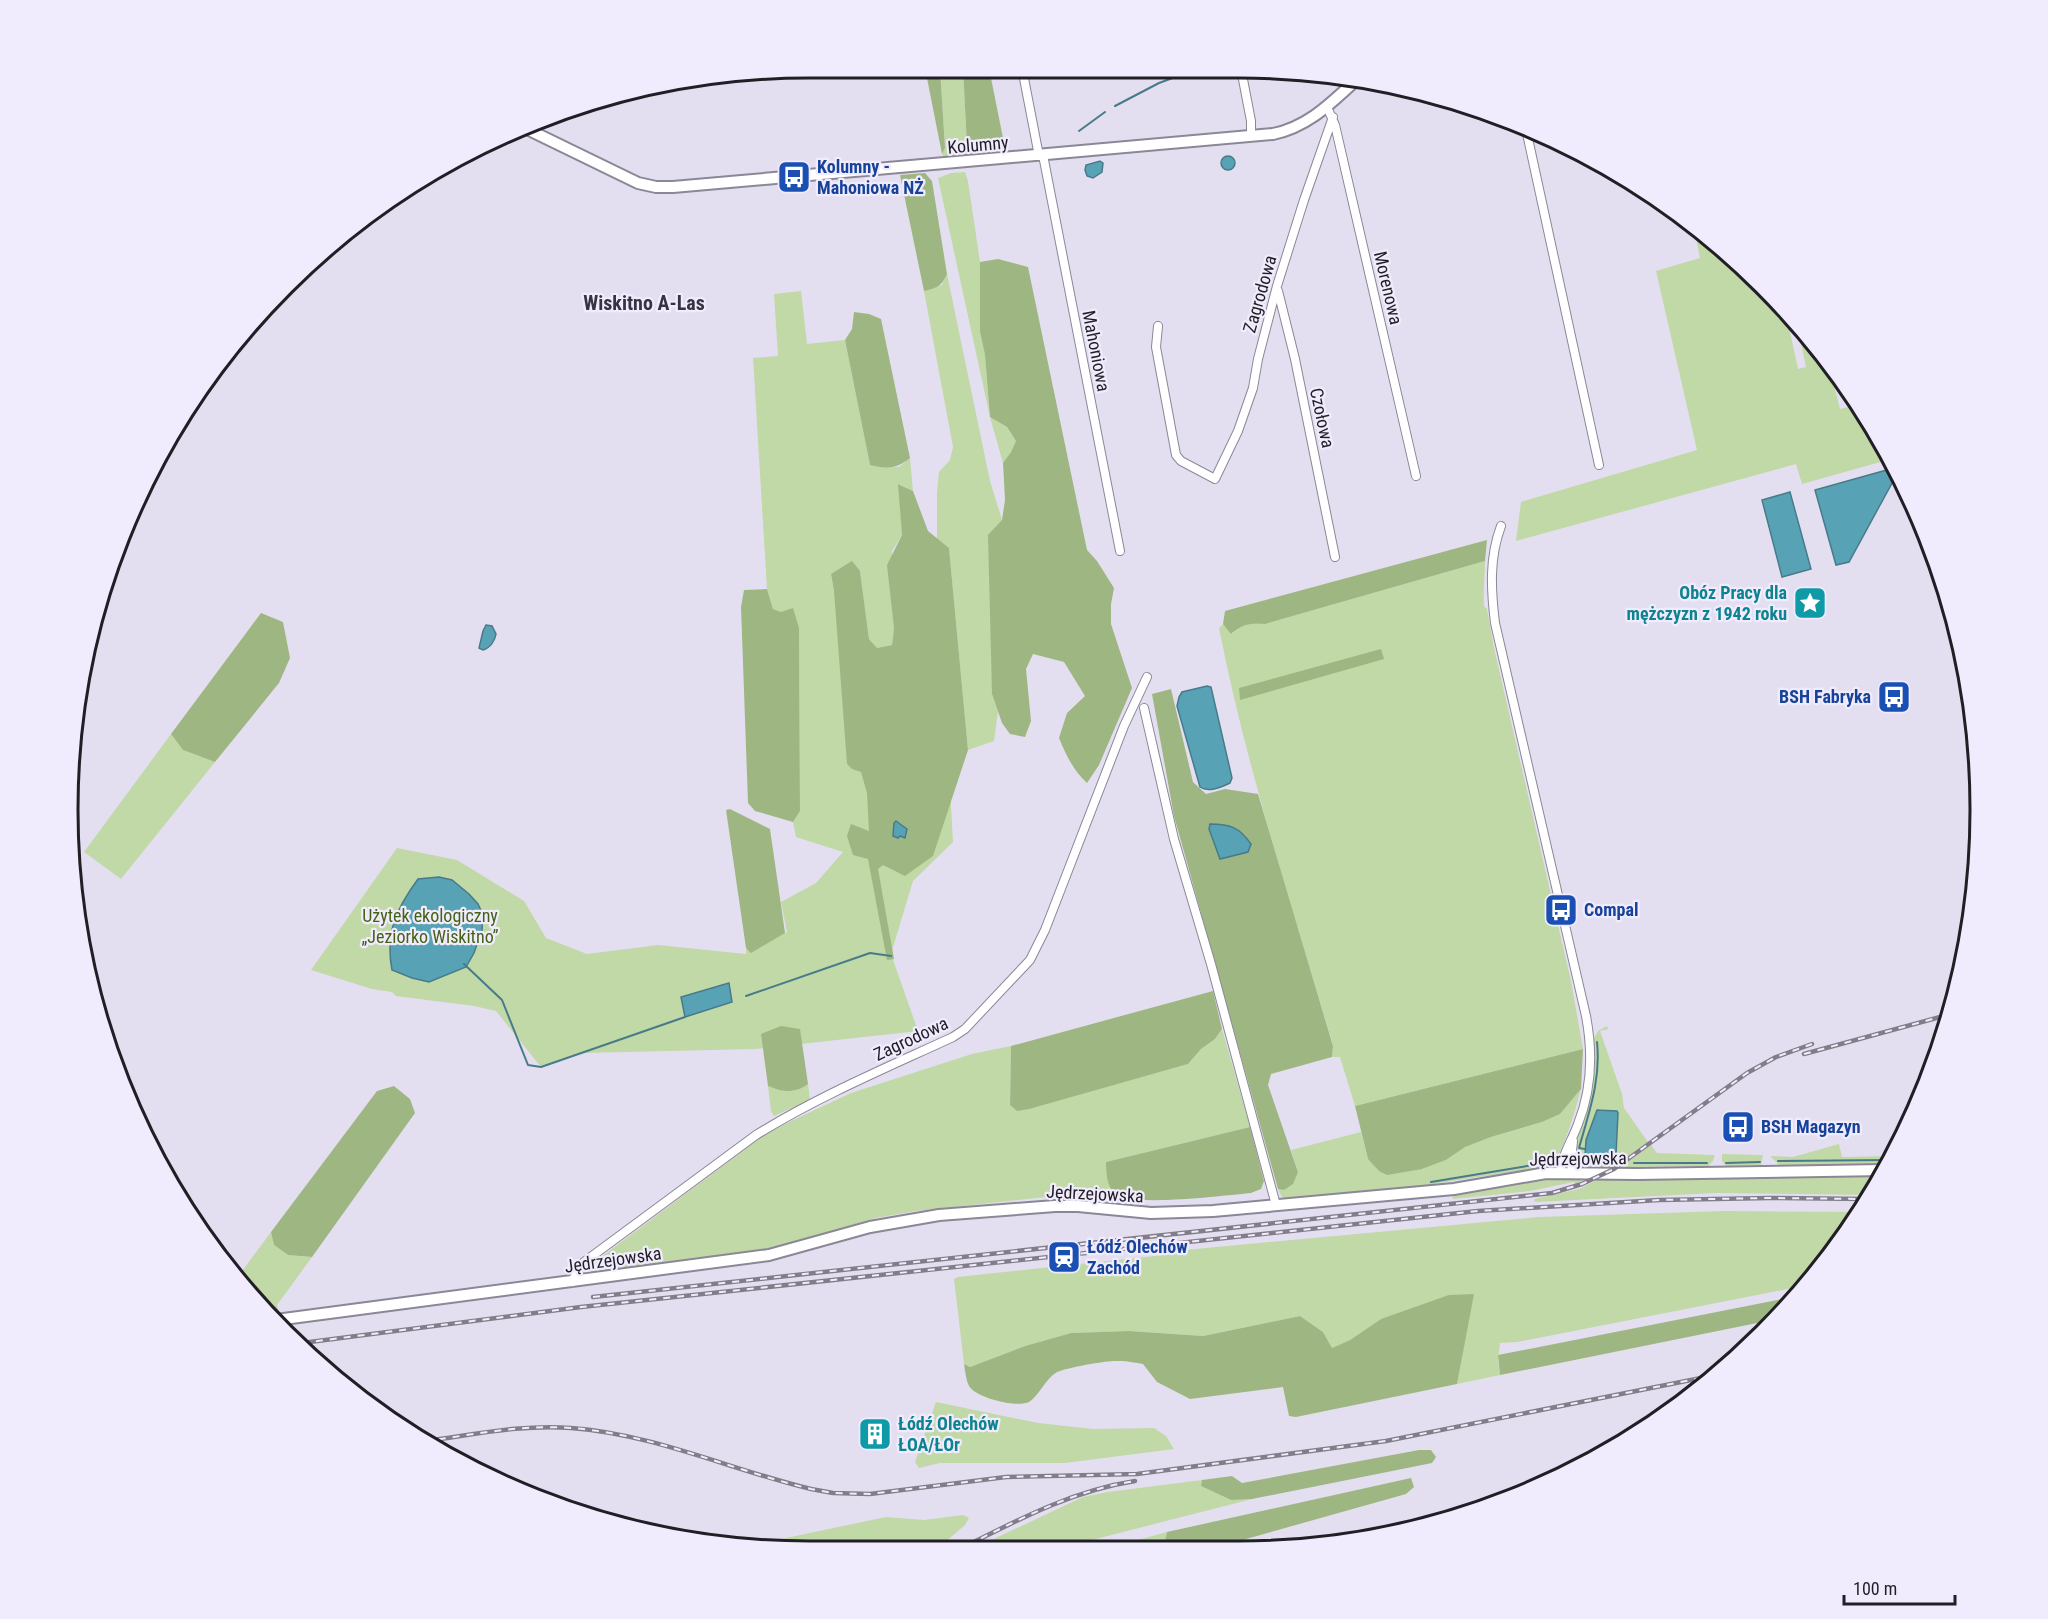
<svg xmlns="http://www.w3.org/2000/svg" width="2048" height="1619" font-family="'Roboto Condensed',sans-serif">
  <rect width="100%" height="100%" fill="#e4dff0"/>
  <!-- green -->
  <path fill="#c1d8a7" fill-rule="evenodd" d="M940,68H963L967,146L966,156L945,158L942,154L945,148Z
    M965,172L968,181L980,262V332L985,355L990,417L1007,427L1016,441L1011,452L1003,463L990,417L938,178L951,173Z
    M1693,223L1785,309L1798,369L1806,367L1796,320L1829,365L1840,409L1857,405L1881,438L1891,459L1802,484L1796,464L1516,541L1521,502L1697,450L1656,271L1700,258Z
    M947,274L990,481L1002,520L992,694L998,711L994,741L968,750L949,548L937,539V493L939,472L950,460L953,447L924,291L942,285Z
    M801,291L807,344L845,340L870,465L899,467L910,458L913,491L899,484L902,535L892,551L894,628L892,645L877,648L869,639L860,571L831,575L834,591L948,753L953,842L913,881L891,954L918,1031L756,1049L582,1053L541,1067L496,1011L474,1006L396,996L392,992L372,989L311,970L397,848L457,860L524,901L546,938L587,954L658,945L746,954V948L750,951L787,932L781,902L816,883L843,852L796,837L793,822L800,811L799,629L781,612L773,609L767,589L753,358L778,356L774,294Z
    M1485,561C1485,577 1483,590 1484,606L1487,609L1494,648L1571,981L1583,1049L1355,1106L1340,1057H1332L1333,1045C1292,907 1247,770 1219,628L1223,624L1232,634C1243,624 1251,623 1265,624Z
    M171,734L183,750L215,762L121,879L84,852Z
    M1607,1026L1608,1029L1600,1031L1622,1094L1624,1108L1648,1142L1612,1167H1598V1161H1594V1166L1580,1163L1576,1157H1574V1150L1593,1087L1594,1038L1598,1031ZM1599,1109L1617,1111L1618,1113L1616,1155L1615,1157L1585,1155L1586,1140L1597,1110Z
    M1222,1029L1250,1127L1106,1162C1107,1176 1108,1189 1120,1197L1108,1199L1047,1197L916,1211L876,1218L775,1248L591,1274L583,1273L584,1270L768,1132L851,1093L972,1054L1011,1046L1010,1105L1017,1111L1188,1064L1201,1049L1215,1039Z
    M808,1084L810,1100L774,1116L771,1111L768,1086C782,1092 795,1094 808,1084Z
    M1581,1089C1577,1105 1562,1158 1551,1166L1433,1184L1428,1187L1290,1199L1282,1197L1278,1189L1284,1190L1298,1172L1291,1150L1361,1132L1368,1159L1422,1169L1446,1160L1464,1147L1491,1137L1542,1122L1560,1114Z
    M1839,1144L1842,1157L1893,1156L1888,1164L1779,1165L1771,1157V1156L1793,1157Z
    M1651,1145L1657,1153L1715,1155L1713,1161L1708,1166L1621,1167Z
    M1722,1154L1763,1155L1761,1165L1726,1166L1722,1161Z
    M1881,1175L1869,1195L1716,1193L1535,1202L1534,1199L1579,1189L1603,1177Z
    M1592,1177L1575,1184L1574,1182L1530,1191L1453,1199L1452,1194L1529,1180Z
    M1725,1211L1858,1212L1827,1261L1803,1286L1517,1342L1500,1343L1498,1360L1500,1375L1457,1384L1467,1328L1381,1319L1350,1340L1332,1348L1323,1332L1300,1316L1203,1336L1129,1331L1071,1333L1025,1346L970,1367L964,1364L954,1279L958,1277L1174,1254V1251L1539,1217Z
    M271,1232L274,1245L288,1255L312,1257L277,1305L279,1312L269,1314L252,1299L237,1278Z
    M936,1402L1038,1423L1093,1429L1154,1428L1166,1436L1174,1449L1065,1463H940L919,1468L915,1462Z
    M1202,1480L1201,1486L1231,1500L1252,1499L1049,1551H968L1083,1497L1108,1492Z
    M963,1515L969,1518L965,1525L945,1542L925,1551H809L760,1547L762,1543L886,1517L924,1520Z
    M1167,1532L1165,1541L1168,1550H1124L1127,1543Z"/>
  <!-- forest -->
  <path fill="#9eb782" d="M925,68H940L945,148L942,154Z
    M963,68H989L1006,153L966,156L967,146Z
    M925,173L932,181L947,274C942,286 937,288 924,291L900,175Z
    M998,259L1028,267L1087,550L1097,561L1114,588L1111,604V624L1132,688L1099,765L1087,783C1073,770 1066,755 1059,738L1067,713L1085,696L1064,662L1033,654L1026,669L1031,721L1025,737L1010,734L1002,723L992,694L988,535L1002,520L1005,500L1003,463L1011,452L1016,441L1007,427L990,417L985,355L980,332V262Z
    M854,312L869,314L881,319L910,458C897,469 886,469 870,465L845,340L852,329Z
    M898,484L913,491L928,531L949,548L968,750L933,856L905,876L883,865L878,869L894,959L887,960L868,859L853,855L847,836L851,824L869,831L867,793L861,772L852,769L847,764L834,591L831,574L852,561L860,571L869,639L877,648L892,645L894,628L887,565L902,535Z
    M1487,540L1485,561L1265,624C1250,623 1243,624 1231,634L1223,624L1225,611Z
    M767,589L773,609L781,612L793,608L799,628L800,811L793,822L755,811L748,803L741,607L744,590Z
    M261,613L283,622L290,658L279,683L215,762L183,750L171,734Z
    M1381,649L1384,659L1240,700L1239,688Z
    M1171,689L1193,782L1206,794L1225,789L1258,794L1333,1046L1332,1057L1271,1074L1268,1085L1298,1172L1293,1184L1284,1190L1278,1189L1174,816L1152,694Z
    M730,809L770,829L785,933L751,953L746,948L726,810Z
    M1213,991L1222,1029L1215,1039L1201,1049L1188,1064L1029,1109L1017,1111L1010,1105L1011,1046Z
    M781,1026L800,1029L808,1084C795,1094 782,1092 768,1086L761,1034Z
    M1583,1049L1581,1089L1560,1114L1542,1122L1491,1137L1465,1147L1446,1160L1422,1169L1387,1175L1379,1171L1368,1159L1355,1106Z
    M394,1086L410,1099L415,1113L312,1257L288,1255L274,1245L271,1232L377,1091Z
    M1250,1127L1264,1181L1261,1189L1251,1193C1227,1195 1129,1208 1114,1193C1107,1186 1106,1172 1106,1162Z
    M1474,1294L1457,1384L1296,1417L1289,1416L1283,1387L1190,1399L1157,1382L1143,1364C1136,1363 1128,1361 1120,1361C1108,1360 1069,1367 1057,1372C1045,1379 1040,1395 1029,1402C1017,1408 976,1398 969,1386C966,1380 965,1370 964,1364L970,1367L1025,1346L1071,1333L1129,1331L1203,1336L1300,1316L1323,1332L1332,1348L1350,1340L1381,1319L1449,1295Z
    M1793,1297L1772,1320L1500,1375L1498,1355Z
    M1419,1450H1431L1436,1457L1432,1463L1252,1499L1231,1500L1201,1486L1202,1480L1232,1476L1242,1483Z
    M1411,1478L1414,1487L1406,1494L1207,1550H1168L1165,1541L1167,1532Z"/>
  <!-- water -->
  <path fill="#58a2b5" stroke="#487b8a" stroke-width="1.5" d="M1221 163a7 7 0 1 1 14 0a7 7 0 1 1-14 0Z
    M1100,161L1103,163L1102,172L1093,178L1087,176L1085,170L1086,165Z
    M1894,468L1897,474L1849,562L1836,565L1815,490Z
    M1790,492L1811,569L1782,577L1762,500Z
    M486,625L492,626L496,634C495,641 490,648 483,650L479,648L483,631Z
    M1207,686L1211,687L1232,778L1230,783C1221,787 1209,793 1200,787L1177,706L1179,697L1182,692Z
    M896,821L907,829L905,838L900,836L898,838L893,836L894,823Z
    M1210,824C1230,824 1239,827 1251,844L1248,852L1220,859L1209,829Z
    M439,877L452,880L469,894L478,904L483,915L482,930L474,953L466,967L429,982L412,978L392,970C385,933 396,909 418,879Z
    M729,983L732,1002L685,1017L681,997Z
    M1597,1110L1617,1111L1618,1113L1616,1155L1613,1158L1585,1156L1586,1140Z"/>
  <g fill="none" stroke-linecap="round" stroke-linejoin="round">
    <!-- stream -->
    <path stroke="#487b8a" stroke-width="2" d="M1115,106L1159,83L1197,69
      M1079,131L1105,112
      M464,964L502,1000L528,1065L541,1067L685,1017
      M746,996L870,953L891,956
      M1585,1149L1579,1148C1589,1112 1601,1080 1597,1042
      M1588,1156V1161L1590,1162
      M1778,1161L1890,1160
      M1634,1163H1707
      M1726,1163L1760,1162
      M1431,1182L1551,1162"/>
    <!-- street casing -->
    <g stroke="#8b8796" stroke-width="10">
      <path id="street" d="M1022,68L1039,156
        M1241,69L1251,121V136
        M1327,107L1335,125L1416,476
        M1526,129L1599,465
        M1043,155L1120,551
        M1278,291L1295,359L1335,557
        M1158,326L1156,347L1176,455L1181,461L1215,479L1238,431L1253,388L1258,359L1277,286L1304,200L1333,117
        M1501,526C1489,558 1491,590 1495,623L1586,1016C1593,1053 1592,1089 1578,1124C1572,1141 1562,1154 1560,1172
        M1144,708L1174,839L1211,964L1276,1205
        M1572,1172L1571,1160L1573,1141
        M572,1282L579,1267L584,1262L756,1135C819,1096 886,1068 953,1037L965,1029L1030,960L1045,930L1124,726L1147,677"/>
    </g>
    <!-- secondary casing -->
    <g stroke="#8b8796" stroke-width="14">
      <path id="secondary" d="M529,130L638,183L656,187H673L1273,134C1307,127 1329,105 1354,82
        M276,1320L769,1255L870,1227L939,1215L1055,1206H1078L1151,1213L1213,1211L1454,1189L1546,1173L1637,1174L1884,1170"/>
    </g>
    <!-- street -->
    <use href="#street" stroke="#fff" stroke-width="8"/>
    <!-- secondary -->
    <use href="#secondary" stroke="#fff" stroke-width="10"/>
    <!-- rail casing -->
    <g stroke="#817d89" stroke-width="4.5">
      <path id="rail" d="M1804,1054L1951,1014
        M593,1297L1552,1193L1582,1184L1614,1169L1747,1073L1776,1057L1812,1044
        M302,1343L581,1307L1478,1211L1659,1200L1770,1198L1866,1199
        M425,1441C473,1435 522,1424 571,1428C654,1434 731,1470 811,1489L833,1493L870,1494L1006,1477L1137,1474L1386,1441L1716,1375
        M956,1551C1014,1522 1070,1491 1135,1481"/>
    </g>
    <!-- rail -->
    <use href="#rail" stroke="#f1ecfd" stroke-width="2" stroke-dasharray="7" stroke-linecap="butt"/>
  </g>
  <!-- icons -->
  <defs>
    <g id="bus-square" transform="scale(1.725)"><rect x="-9" y="-9" width="18" height="18" rx="4" fill="#1a4fb4" stroke="#f1ecfd"/><path d="M-5-6H5V4H4V6H2V4H-2V6H-4V4H-5ZM-3.5-4V0h7V-4ZM-3.5 1.2v1.5H-2V1.2ZM2 1.2v1.5H3.5V1.2Z" fill="#fff"/></g>
    <g id="sight-square" transform="scale(1.725)"><rect x="-9" y="-9" width="18" height="18" rx="4" fill="#0f9aa8" stroke="#f1ecfd"/><path d="M0-6L1.8-2.2L6-1.7L2.9 1.2L3.7 5.4L0 3.3L-3.7 5.4L-2.9 1.2L-6-1.7L-1.8-2.2Z" fill="#fff"/></g>
    <g id="station-square" transform="scale(1.725)"><rect x="-9" y="-9" width="18" height="18" rx="4" fill="#1a4fb4" stroke="#f1ecfd"/><path d="M-3-6H3Q5-6 5-4V2Q5 4 3 4L4.5 6H3L1.5 4h-3L-3 6H-4.5L-3 4Q-5 4-5 2V-4Q-5-6-3-6ZM-3.5-4v3h7v-3ZM-3.5 1v1.5H-2V1ZM2 1v1.5H3.5V1Z" fill="#fff"/></g>
    <g id="building-square" transform="scale(1.725)"><rect x="-9" y="-9" width="18" height="18" rx="4" fill="#0f9aa8" stroke="#f1ecfd"/><path d="M-4-6H4V6H1V3H-1V6H-4ZM-2.5-4.3h1.7v1.8h-1.7ZM.8-4.3h1.7v1.8H.8ZM-2.5-1h1.7V.8h-1.7ZM.8-1h1.7V.8H.8Z" fill="#fff"/></g>
  </defs>
  <g fill-rule="evenodd">
    <use href="#bus-square" x="794" y="177"/>
    <use href="#sight-square" x="1810" y="603"/>
    <use href="#bus-square" x="1894" y="697"/>
    <use href="#bus-square" x="1561" y="910"/>
    <use href="#bus-square" x="1738" y="1127"/>
    <use href="#station-square" x="1064" y="1257"/>
    <use href="#building-square" x="875" y="1434"/>
  </g>
  <g text-anchor="middle" stroke-width="4.5" stroke-linejoin="round" paint-order="stroke">
    <!-- street labels -->
    <g font-size="18" fill="#211f25" stroke="#f1ecfd">
      <text transform="translate(978 145) rotate(-5)" y="6">Kolumny</text>
      <text transform="translate(1388 288) rotate(77)" y="6">Morenowa</text>
      <text transform="translate(1260 294) rotate(-74)" y="6">Zagrodowa</text>
      <text transform="translate(1096 351) rotate(79)" y="6">Mahoniowa</text>
      <text transform="translate(1322 418) rotate(78)" y="6">Czołowa</text>
      <text transform="translate(911 1039) rotate(-25)" y="6">Zagrodowa</text>
      <text transform="translate(1578 1159) rotate(-1)" y="6">Jędrzejowska</text>
      <text transform="translate(1095 1194) rotate(3)" y="6">Jędrzejowska</text>
      <text transform="translate(613 1260) rotate(-8)" y="6">Jędrzejowska</text>
    </g>
    <!-- transit labels -->
    <g font-size="18" font-weight="bold" fill="#164399" stroke="#f1ecfd" text-anchor="start">
      <text x="817" y="173">Kolumny -<tspan x="817" dy="21">Mahoniowa NŻ</tspan></text>
      <text x="1871" y="703" text-anchor="end">BSH Fabryka</text>
      <text x="1584" y="916">Compal</text>
      <text x="1761" y="1133">BSH Magazyn</text>
      <text x="1087" y="1253">Łódź Olechów<tspan x="1087" dy="21">Zachód</tspan></text>
    </g>
    <!-- culture labels -->
    <g font-size="18" font-weight="bold" fill="#0d838f" stroke="#f1ecfd" text-anchor="end">
      <text x="1787" y="599">Obóz Pracy dla<tspan x="1787" dy="21">mężczyzn z 1942 roku</tspan></text>
      <text x="898" y="1430" text-anchor="start">Łódź Olechów<tspan x="898" dy="21">ŁOA/ŁOr</tspan></text>
    </g>
    <!-- park labels -->
    <g font-size="18" fill="#446214" stroke="#f1ecfd">
      <text x="430" y="922">Użytek ekologiczny<tspan x="430" dy="21">„Jeziorko Wiskitno”</tspan></text>
    </g>
    <!-- neighbourhood labels -->
    <g font-size="20" font-weight="bold" fill="#373340" stroke="#f1ecfd">
      <text x="644" y="310">Wiskitno A-Las</text>
    </g>
  </g>
  <!-- crop -->
  <path d="M0 0H2048V1619H0ZM809 78H1239A731 731 0 0 1 1970 809V810A731 731 0 0 1 1239 1541H809A731 731 0 0 1 78 810V809A731 731 0 0 1 809 78Z" fill="#f1ecfd" fill-rule="evenodd"/>
  <path fill="none" stroke="#211f25" stroke-width="3" d="M809 78H1239A731 731 0 0 1 1970 809V810A731 731 0 0 1 1239 1541H809A731 731 0 0 1 78 810V809A731 731 0 0 1 809 78Z"/>
  <!-- scale -->
  <path d="M1844 1595v9h111v-9" fill="none" stroke="#211f25" stroke-width="3"/>
  <text x="1853" y="1595" font-size="18" fill="#211f25" stroke="#f1ecfd" stroke-width="4.5" paint-order="stroke">100 m</text>
</svg>
